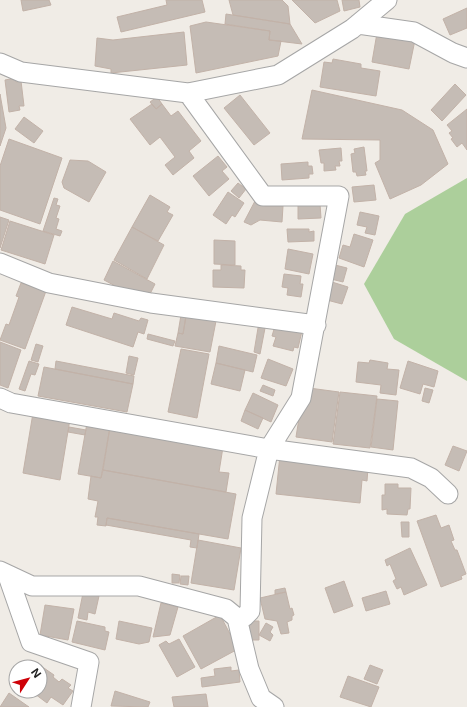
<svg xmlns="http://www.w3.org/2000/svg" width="467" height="707" font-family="Inter,sans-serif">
  <rect width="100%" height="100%" fill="#f0ece6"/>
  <!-- forest -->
  <path fill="#accf9b" d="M467,178V381L394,339L364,284L405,214Z"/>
  <!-- building -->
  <path fill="#c5bcb5" stroke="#c2b2a8" d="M21,0H49L51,5L23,11Z
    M166,0H202L205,12L121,32L117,17L167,5Z
    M229,0H282L288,6L290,24L233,15Z
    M292,0H337L340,11L315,23Z
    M342,0H359L360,7L344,11Z
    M467,8V28L450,35L443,19Z
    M226,14L290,24L302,44L269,40L270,31L225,24Z
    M206,22L270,31L269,40L281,41L278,56L196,73L190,26Z
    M184,32L187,65L111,73V69L95,66L97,38L113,40Z
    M377,33L415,40L409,69L372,62Z
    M333,59L361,64V68L380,71L376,96L320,87L324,62L332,63Z
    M15,78L16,82L21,81L24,106H19L20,110L9,112L5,80Z
    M455,84L466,95L442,121L431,110Z
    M312,90L402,110L433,130L448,164L421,185L390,199L375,163L380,160V140L302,139Z
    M0,94L6,128L0,146Z
    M240,95L270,133L254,145L224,108Z
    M157,97L162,104L156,109L150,102Z
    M152,104L156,109L162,104L171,116L178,111L201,141L189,151L194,158L173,175L165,165L175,157L160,137L150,145L130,119Z
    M467,109V150L462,143L457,147L451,139L453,138L449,133L452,131L447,125Z
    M24,117L43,131L34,143L15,129Z
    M9,139L62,158L40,224L0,210V166Z
    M364,147L367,171H365L366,175L357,176L356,172H353L351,154L355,153L354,149Z
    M341,148L342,161H339L340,166H335L336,170L324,171V163H321L319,150Z
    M218,156L227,167L222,171L229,179L209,196L193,176Z
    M70,160L88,161L106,172L89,202L64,188L62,182Z
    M308,162V166H312L313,174H309V178L282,180L281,164Z
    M238,183L246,189L239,198L231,191Z
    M374,185L376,200L354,202L352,187Z
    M228,192L244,203L235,217L232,215L226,224L213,215Z
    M150,195L170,207L167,212L173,215L158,241L132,227Z
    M54,198L58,199L56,205L60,206L56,218L59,219L56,229L62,231L60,236L43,231Z
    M255,201L265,206H283L282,222L260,220L251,225L244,222Z
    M298,204H320L321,218L298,219Z
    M360,212L379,216L375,235L365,233L367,227L357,225Z
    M0,217L9,220L0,248Z
    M10,221L54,235L45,264L1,250Z
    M132,227L164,245L147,279L114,260Z
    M287,229H309V232L314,231V241L288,242Z
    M354,234L373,240L364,267L339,258L343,245L350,247Z
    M214,240L235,241V265L214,264Z
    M288,249L313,254L309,274L285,269Z
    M113,261L155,284L150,294L121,289L104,280Z
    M221,265L241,266V270H245L244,288L213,287V270H221Z
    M335,265L347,268L343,282L331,279Z
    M284,274L301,276L300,284H303L301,297L287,295L288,288L282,287Z
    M332,282L348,287L342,304L323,299Z
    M21,283L46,291L25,349L0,340L6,324L9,325L19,297L16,296Z
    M72,307L112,319L114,313L139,321L141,318L148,320L144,334L138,332L133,347L66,325Z
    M181,315L186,316L183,334L178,333Z
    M186,316L216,321L210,352L175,346L178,333L183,334Z
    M259,322L266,323L260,354L254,352Z
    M275,326L302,331L298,348L294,347L293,351L273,346L276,337L272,336Z
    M148,334L175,341L173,346L147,339Z
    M0,342L21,350L8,388L0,385Z
    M36,344L43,346L38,362L31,360Z
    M219,346L257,355L253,372L216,363Z
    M181,349L209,354L197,418L168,412Z
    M129,356L138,358L134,375L126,373Z
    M268,359L293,369L286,386L261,378Z
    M370,360L388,363L387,369L399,370L396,395L380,393L381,385L356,382L358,362L369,363Z
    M29,361L39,364L35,375L31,374L25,391L19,389Z
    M56,361L134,376L133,384L55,369Z
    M408,361L438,371L434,387L423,384L420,394L400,388Z
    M216,363L245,370L240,391L211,384Z
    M44,367L133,384L127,412L38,396Z
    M263,385L275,390L273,396L260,391Z
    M309,388L339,392L332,442L296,437L300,412Z
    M425,388L433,390L429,403L422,401Z
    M340,392L377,396L370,448L333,444Z
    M253,393L278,405L271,422L245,410Z
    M377,399L398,401L393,450L371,447Z
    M245,410L263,418L258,429L241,421Z
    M33,413L70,419L60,480L23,473Z
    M87,423L110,427L101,478L78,474Z
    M69,427L86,430L85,435L68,432Z
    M110,427L223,447L219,472L229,473L226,492L103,470Z
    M453,446L467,451L459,471L445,465Z
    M280,455L368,468L367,481L362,480L360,503L276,494Z
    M103,470L236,494L228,539L107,518L106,526L97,525L98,517H95L98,501L88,499L91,476L101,478Z
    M385,484H398V488H411L410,509H408L407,515L387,514V509L382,510V495H385Z
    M436,515L441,528L449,525L454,540L451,541L455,550H457L466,574L461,576L462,579L441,587L417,521Z
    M107,518L199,534L197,548L190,547L191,540L106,525Z
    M401,522H409V537H402Z
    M198,540L241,548L234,590L191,583Z
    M410,548L427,585L404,595L401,587L397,589L393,581L396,579L390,564L387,566L385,560Z
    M172,574L180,575L179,583H172Z
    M181,576H189L188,585L180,584Z
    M344,581L353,606L334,613L325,588Z
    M285,588L286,592L275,594V590Z
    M386,591L390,604L366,611L362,598Z
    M286,592L290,609L292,608L294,615L292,616V620L287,622L289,633L281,634L277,621L265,619L260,598Z
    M83,593L99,596L95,614L88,612L87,620L78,618Z
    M161,603L178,607L170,635L153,637Z
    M45,605L74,609L68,640L40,635Z
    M220,615L238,649L201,669L183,636Z
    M77,621L105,627V631L109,632L105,650L72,642Z
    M119,621L152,628L149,642L139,644L116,639Z
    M245,621H259V640H245Z
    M266,623L273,627L270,632L273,635L270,641L259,635Z
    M179,639L195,667L177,677L159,645L166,641L169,644Z
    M370,665L383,670L377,684L364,679Z
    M41,666L54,675L53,677L59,682L62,679L71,685L68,688L73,691L63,705L51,697L47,703L31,691H40Z
    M231,667V671L239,670L240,682L202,687L201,678L215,676L214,669Z
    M348,676L379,687L371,707L340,697Z
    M115,691L150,702L148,707L111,706Z
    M9,693L29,707H0Z
    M206,694L208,707H174L172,697Z"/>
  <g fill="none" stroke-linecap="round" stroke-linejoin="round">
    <!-- street casing -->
    <g stroke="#a6a6a6" stroke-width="21">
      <path id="street" d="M358,24L414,32L453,53L467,58
        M0,63L21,72L188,93L278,75L352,29L387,0
        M0,263L49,283L151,303L316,325
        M0,398L11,403L269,449L411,468L431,478L448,494
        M0,571L32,586H139L226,609L237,618L244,617L250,611L252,518L269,449L301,398L339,196H263L188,93
        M8,576L31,642L89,662L81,707
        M237,618L249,669L261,698L274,707"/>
    </g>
    <!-- street -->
    <use href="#street" stroke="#fff" stroke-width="19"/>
  </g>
  <!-- north arrow -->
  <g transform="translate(28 679) rotate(54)"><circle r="19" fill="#ffffff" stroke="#a5a5a5"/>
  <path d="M0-3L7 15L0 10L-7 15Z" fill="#ce0108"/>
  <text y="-6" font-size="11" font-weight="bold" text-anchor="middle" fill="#1f1f1f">N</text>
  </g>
</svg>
